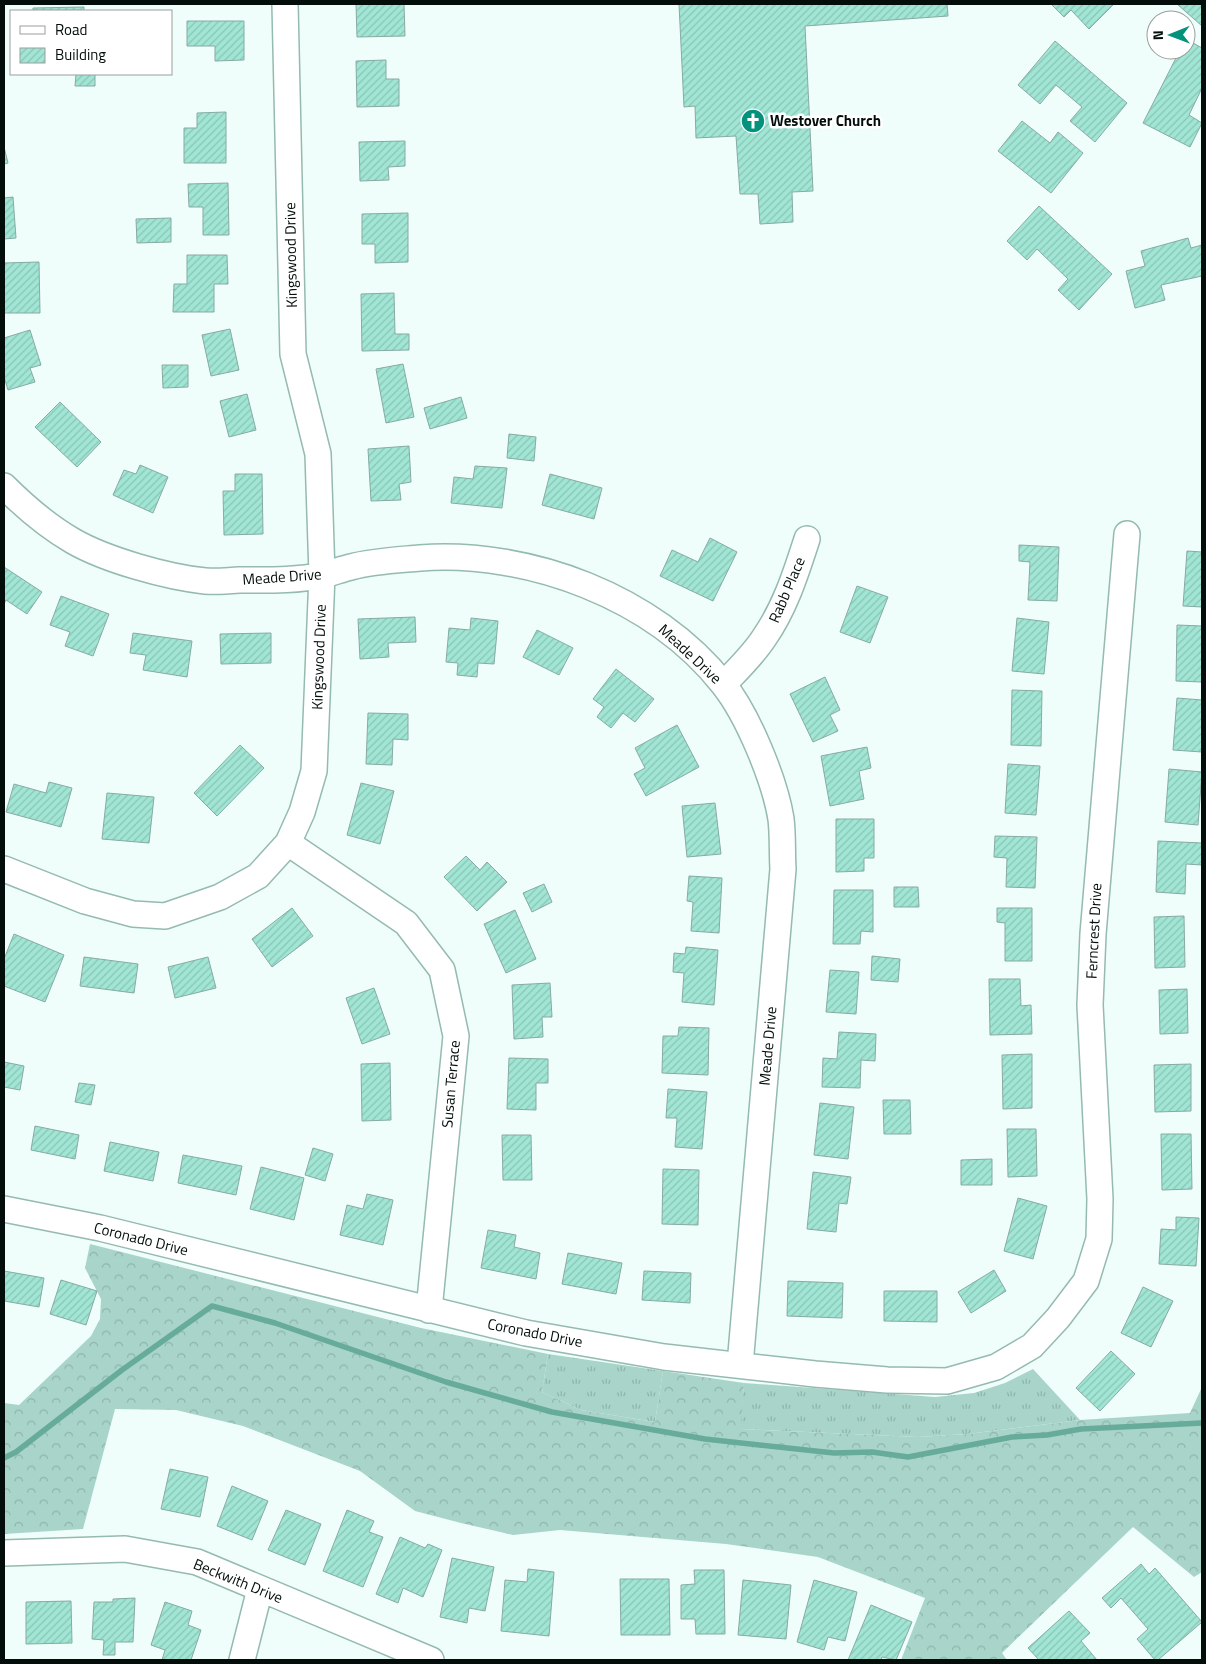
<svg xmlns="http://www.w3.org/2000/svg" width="1206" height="1664" font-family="'Titillium Web',sans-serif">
  <defs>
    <pattern id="grass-tufts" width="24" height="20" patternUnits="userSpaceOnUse" patternTransform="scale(1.25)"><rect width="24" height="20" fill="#a8d4c9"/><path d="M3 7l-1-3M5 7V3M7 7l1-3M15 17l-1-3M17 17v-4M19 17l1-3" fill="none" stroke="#8fb5ab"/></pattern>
    <pattern id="forest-crowns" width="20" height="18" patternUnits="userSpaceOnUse" patternTransform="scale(1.25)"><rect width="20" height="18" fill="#a8d4c9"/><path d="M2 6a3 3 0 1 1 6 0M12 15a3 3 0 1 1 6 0" fill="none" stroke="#8fb5ab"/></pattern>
    <pattern id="building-hatch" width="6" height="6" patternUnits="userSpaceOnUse" patternTransform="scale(1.25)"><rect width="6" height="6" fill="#a1e6d5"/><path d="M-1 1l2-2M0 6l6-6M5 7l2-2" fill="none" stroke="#89c4b6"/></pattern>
  </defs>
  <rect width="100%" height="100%" fill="#effefa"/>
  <!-- grass -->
  <path fill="url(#grass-tufts)" d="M548,1354L663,1371L655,1422L581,1410L542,1392Z
    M1033,1369L1080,1420L967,1434L918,1437L740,1429L744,1383L935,1397L974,1393L1005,1383Z"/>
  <!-- forest -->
  <path fill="url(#forest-crowns)" d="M90,1244L421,1328L548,1354L542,1392L581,1410L655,1422L663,1371L744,1383L741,1429L918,1437L967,1434L1080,1420L1190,1413L1202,1387V1572L1194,1577L1133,1527L1002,1653L1007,1660H901L925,1598L818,1557L726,1544L560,1530L513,1535L461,1523L415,1511L360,1471L243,1426L176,1410L115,1409L83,1529L4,1534V1403L19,1405L91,1336L100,1319L101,1299L85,1268Z"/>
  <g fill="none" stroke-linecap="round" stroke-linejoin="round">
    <!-- stream -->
    <path stroke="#67ab9b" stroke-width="5.5" d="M4,1458L16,1452L122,1370L212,1306L275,1323L446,1382L552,1412L705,1439L834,1453L872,1452L908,1457L1012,1437L1047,1435L1081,1429L1202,1423"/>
  </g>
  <!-- building -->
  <path fill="url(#building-hatch)" stroke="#86aba2" d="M356,4H404L405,36L357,37Z
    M679,4H947L948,16L805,26L813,191L792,192L793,222L760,224L758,194H740L736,136L696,138L695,106L684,107Z
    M1051,4H1114L1089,29L1071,10L1064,17Z
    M1177,4H1202V26Z
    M84,7V11H33V8Z
    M187,21H244V60L215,61V46H187Z
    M1186,39L1202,48V88L1189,115L1202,123L1190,147L1143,123L1180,50H1186Z
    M1055,41L1127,103L1095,142L1070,121L1082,107L1056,85L1040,104L1018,85Z
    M386,60V79H399V106L357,107L356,61Z
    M76,74H95V86H75Z
    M226,112V163H184V128H197V113Z
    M1022,121L1050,143L1058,132L1083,153L1051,193L998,151Z
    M405,141V166L388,167L389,180L360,181L359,142Z
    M4,147L8,163L4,164Z
    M228,183L229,235H203V207H189L188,184Z
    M13,197L16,238L4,239V198Z
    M1039,206L1112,274L1079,310L1058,290L1068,279L1037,249L1027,260L1007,241Z
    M408,213V262L375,263V244H362V214Z
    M171,218V242L137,243L136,219Z
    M1188,238L1191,248L1202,245V276L1161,285L1165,300L1135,308L1126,271L1145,266L1141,251Z
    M187,255H227L228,284H214V312H173L174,284H187Z
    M39,262L40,313H4V263Z
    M394,293L395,334H409V350L362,351L361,294Z
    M230,329L239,370L211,376L202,335Z
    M30,330L41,365L30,368L35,382L8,390L4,377V338Z
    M403,364L414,417L386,423L376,369Z
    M162,365H188V387L163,388Z
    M247,394L256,430L229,437L220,401Z
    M461,397L467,418L430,429L424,408Z
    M60,402L101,442L77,467L35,427Z
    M509,434L536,437L534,461L507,458Z
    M409,446L411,482L399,484L401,500L371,501L368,449Z
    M140,465L168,477L153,513L113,495L124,470L136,474Z
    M475,466L507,468L502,508L451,503L454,477L473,479Z
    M235,474H262L263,534L224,535L223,491H235Z
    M550,474L602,488L594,519L542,505Z
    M710,538L737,552L713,601L660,576L672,550L698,562Z
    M1019,545L1059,547L1057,601L1028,600L1030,562L1019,561Z
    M1187,551L1202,552V607L1183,606Z
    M4,567L42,592L27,614L6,600L4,604Z
    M857,586L888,597L870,643L840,632Z
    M61,596L109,614L93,656L65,646L70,632L50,625Z
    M415,617L416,642L388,643L389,657L360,659L358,619Z
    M471,618L498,621L494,664L478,663L477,677L457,675L458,663L446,662L449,628L470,630Z
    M1017,618L1049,622L1044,674L1012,671Z
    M1177,625L1202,626V682L1176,681Z
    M537,630L573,648L559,675L523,657Z
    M133,633L192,641L187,677L143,670L146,655L130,653Z
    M271,633V663L221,664L220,634Z
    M616,669L654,699L635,722L623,713L611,728L597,717L604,707L593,699Z
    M825,677L840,710L830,715L838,731L813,742L790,694Z
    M1012,690L1042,691L1041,746L1011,745Z
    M1177,698L1202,700V752L1173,750Z
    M368,713L408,714V740L393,739L392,765L366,764Z
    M677,725L699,767L646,796L634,774L645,768L635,748Z
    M240,745L264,768L217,816L194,793Z
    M867,747L871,768L859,771L864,799L830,806L821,756Z
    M1008,764L1040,766L1036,815L1005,813Z
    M1169,769L1202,772L1198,825L1165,822Z
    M49,782L72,788L61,827L6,812L14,784L46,793Z
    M361,783L394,791L380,844L347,835Z
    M107,793L154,797L149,843L102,839Z
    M715,803L721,854L687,857L682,806Z
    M836,819H874V858H864V871L836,872Z
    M995,836L1037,837L1035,888L1006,887L1007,858L994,857Z
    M1158,841L1202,843V865L1186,864L1185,894L1156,892Z
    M466,856L480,870L487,862L507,882L477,911L444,877Z
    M689,876L722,878L719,933L691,931L693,902L687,901Z
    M544,884L552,902L532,912L523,893Z
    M894,887H918L919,907H894Z
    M834,890H873V932L861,931L860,944H833Z
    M292,908L313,936L272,967L252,939Z
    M997,908H1032V961H1005V923L997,922Z
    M515,910L536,959L506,973L484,924Z
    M1184,916L1185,967L1155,968L1154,917Z
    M14,934L64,955L45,1002L4,986V959Z
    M686,947L718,950L714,1005L682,1002L684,973L673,972L674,953L685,954Z
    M872,956L900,959L898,982L871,980Z
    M84,957L138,964L134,993L80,986Z
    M208,957L216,988L175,998L168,967Z
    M830,970L859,972L856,1014L826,1012Z
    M989,979H1020L1021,1006L1031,1005L1032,1034L990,1035Z
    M550,983L552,1017H542L543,1037L514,1039L512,985Z
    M374,988L390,1034L362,1044L346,998Z
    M1187,989L1188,1033L1160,1034L1159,990Z
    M679,1027L709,1028L708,1075L662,1073L663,1036H678Z
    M839,1032L876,1034L875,1061L861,1060L860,1088L822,1087L823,1058L837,1059Z
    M1032,1054V1108L1003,1109L1002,1055Z
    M509,1058L548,1059V1083H536V1110L507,1109Z
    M4,1062L24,1066L20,1090L4,1087Z
    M390,1063L391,1120L362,1121L361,1064Z
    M1191,1064V1111L1155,1112L1154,1065Z
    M79,1083L95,1085L91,1105L75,1102Z
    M668,1089L707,1092L702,1149L675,1147L677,1118H666Z
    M883,1100H910L911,1134H884Z
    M820,1103L854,1107L848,1159L814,1155Z
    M35,1126L79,1135L75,1159L31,1150Z
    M1007,1129H1036L1037,1176L1008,1177Z
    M1161,1134H1191L1192,1189L1162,1190Z
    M502,1135H531L532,1180H503Z
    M110,1142L159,1152L153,1181L104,1171Z
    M313,1148L333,1154L325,1181L305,1175Z
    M183,1155L242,1166L236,1195L178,1183Z
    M992,1159V1185H961V1160Z
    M261,1167L304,1178L294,1220L250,1209Z
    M663,1169L699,1170L698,1225L662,1224Z
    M813,1172L851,1177L847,1204L839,1203L836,1232L807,1229Z
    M367,1194L393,1200L383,1245L340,1235L347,1205L363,1209Z
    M1018,1198L1047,1206L1033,1259L1004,1251Z
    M1176,1217L1199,1218L1196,1266L1159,1264L1161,1229L1176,1230Z
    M488,1230L516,1235L514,1247L540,1253L536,1279L481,1268Z
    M568,1253L622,1263L616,1294L562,1284Z
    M994,1270L1006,1291L971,1313L958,1292Z
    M4,1271L44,1278L39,1307L4,1301Z
    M644,1271L691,1273L690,1303L642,1300Z
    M61,1280L97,1291L86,1325L50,1314Z
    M788,1281L843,1283L842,1318L787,1316Z
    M1143,1287L1173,1301L1151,1347L1121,1333Z
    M884,1291H937V1322L884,1321Z
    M1111,1351L1135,1374L1100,1411L1076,1388Z
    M170,1469L208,1477L200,1517L161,1509Z
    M232,1486L268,1501L252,1540L217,1526Z
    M286,1510L321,1524L305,1565L268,1550Z
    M347,1510L374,1521L369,1532L383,1537L363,1587L323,1571Z
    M400,1537L425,1548L428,1544L442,1550L423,1597L403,1588L398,1603L376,1594Z
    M452,1558L494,1567L485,1611L469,1608L467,1623L440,1617Z
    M1141,1564L1149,1574L1155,1568L1202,1622L1158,1660H1155L1137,1639L1148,1629L1121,1598L1111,1608L1102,1598Z
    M528,1569L554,1572L549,1636L501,1631L505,1580L527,1582Z
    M694,1570H724L725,1634H696L695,1619H681V1585L695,1584Z
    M620,1579H669L670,1635H621Z
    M743,1580L791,1585L786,1639L738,1635Z
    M814,1580L857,1592L845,1641L828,1637L824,1650L797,1642Z
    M135,1598L133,1642H115V1655H103L104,1640L92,1639L94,1602H113V1599Z
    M71,1601L72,1643L26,1644V1602Z
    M165,1602L192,1611L188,1625L201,1630L191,1660H162L165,1650L151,1645Z
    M871,1605L912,1622L896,1660L882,1657L881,1660H848Z
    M1069,1611L1090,1633L1081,1641L1097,1660H1039L1028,1648Z"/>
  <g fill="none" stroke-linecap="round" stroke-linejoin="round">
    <!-- minor casing -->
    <g stroke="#95bab1" stroke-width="28">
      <path id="minor" d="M4,486C25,507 47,526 73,541C106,560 167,577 205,581C216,582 228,581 239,580C266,580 296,581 323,575C332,573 342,569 351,567C373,561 398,560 420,558C529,550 654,597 723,684C748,715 775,781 781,819C783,835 782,853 783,869L740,1365
        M724,684C738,669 753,655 764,638C785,608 796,573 807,539
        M288,843L406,923L442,970L456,1036L429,1310
        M4,869L85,901L133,914L165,916L220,897L258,876L288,843L302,812L314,771L322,575L318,454L293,354L285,4
        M4,1209L100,1228L526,1333L664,1357L815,1374L887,1380L947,1381L996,1367L1032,1346L1058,1318L1086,1281L1099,1239L1100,1199L1090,1005L1093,934L1127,534
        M4,1553L125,1549L197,1562L431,1660
        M242,1660L260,1589"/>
    </g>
    <!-- minor -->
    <use href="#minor" stroke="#fff" stroke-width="25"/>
  </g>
  <!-- icons -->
  <defs>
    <g id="church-disc" transform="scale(1.25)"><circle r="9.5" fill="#05927c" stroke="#fff"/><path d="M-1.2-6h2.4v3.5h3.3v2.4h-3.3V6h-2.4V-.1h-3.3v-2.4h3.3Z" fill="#fff"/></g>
  </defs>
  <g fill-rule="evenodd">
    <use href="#church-disc" x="753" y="121"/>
  </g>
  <g text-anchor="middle" stroke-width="5" stroke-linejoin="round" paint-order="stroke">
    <!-- poi labels -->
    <g font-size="15" font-weight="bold" fill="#030e0b" stroke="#fff" text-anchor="start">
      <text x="770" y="126">Westover Church</text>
    </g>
    <!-- street labels -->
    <g font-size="15" fill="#030e0b" stroke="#fff">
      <text transform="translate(291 255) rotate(-91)" y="5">Kingswood Drive</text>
      <text transform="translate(282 577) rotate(-4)" y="5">Meade Drive</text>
      <text transform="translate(787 590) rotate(-67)" y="5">Rabb Place</text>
      <text transform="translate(690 654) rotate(43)" y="5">Meade Drive</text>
      <text transform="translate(319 657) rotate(-88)" y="5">Kingswood Drive</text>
      <text transform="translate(1094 931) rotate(-87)" y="5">Ferncrest Drive</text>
      <text transform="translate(768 1046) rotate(-85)" y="5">Meade Drive</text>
      <text transform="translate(451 1084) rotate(-85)" y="5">Susan Terrace</text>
      <text transform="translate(141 1239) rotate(14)" y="5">Coronado Drive</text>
      <text transform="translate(535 1333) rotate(11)" y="5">Coronado Drive</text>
      <text transform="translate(238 1581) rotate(22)" y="5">Beckwith Drive</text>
    </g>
  </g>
  <!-- border -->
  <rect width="1206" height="1664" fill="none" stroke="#030e0b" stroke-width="10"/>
  <!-- legend -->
  <rect x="10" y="10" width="162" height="65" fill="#ffffff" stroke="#9a9f9d"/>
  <rect x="20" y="26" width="25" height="8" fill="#ffffff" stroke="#9a9f9d"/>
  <text x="55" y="35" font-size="15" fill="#030e0b">Road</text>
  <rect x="20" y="48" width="25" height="15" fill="url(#building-hatch)" stroke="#9a9f9d"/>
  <text x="55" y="60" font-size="15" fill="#030e0b">Building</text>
  <!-- north arrow -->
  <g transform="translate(1171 35) rotate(269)"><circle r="24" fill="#ffffff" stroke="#9a9f9d"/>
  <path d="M0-4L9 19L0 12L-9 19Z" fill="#05927c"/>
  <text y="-8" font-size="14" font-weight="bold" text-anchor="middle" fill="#030e0b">N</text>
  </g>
</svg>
